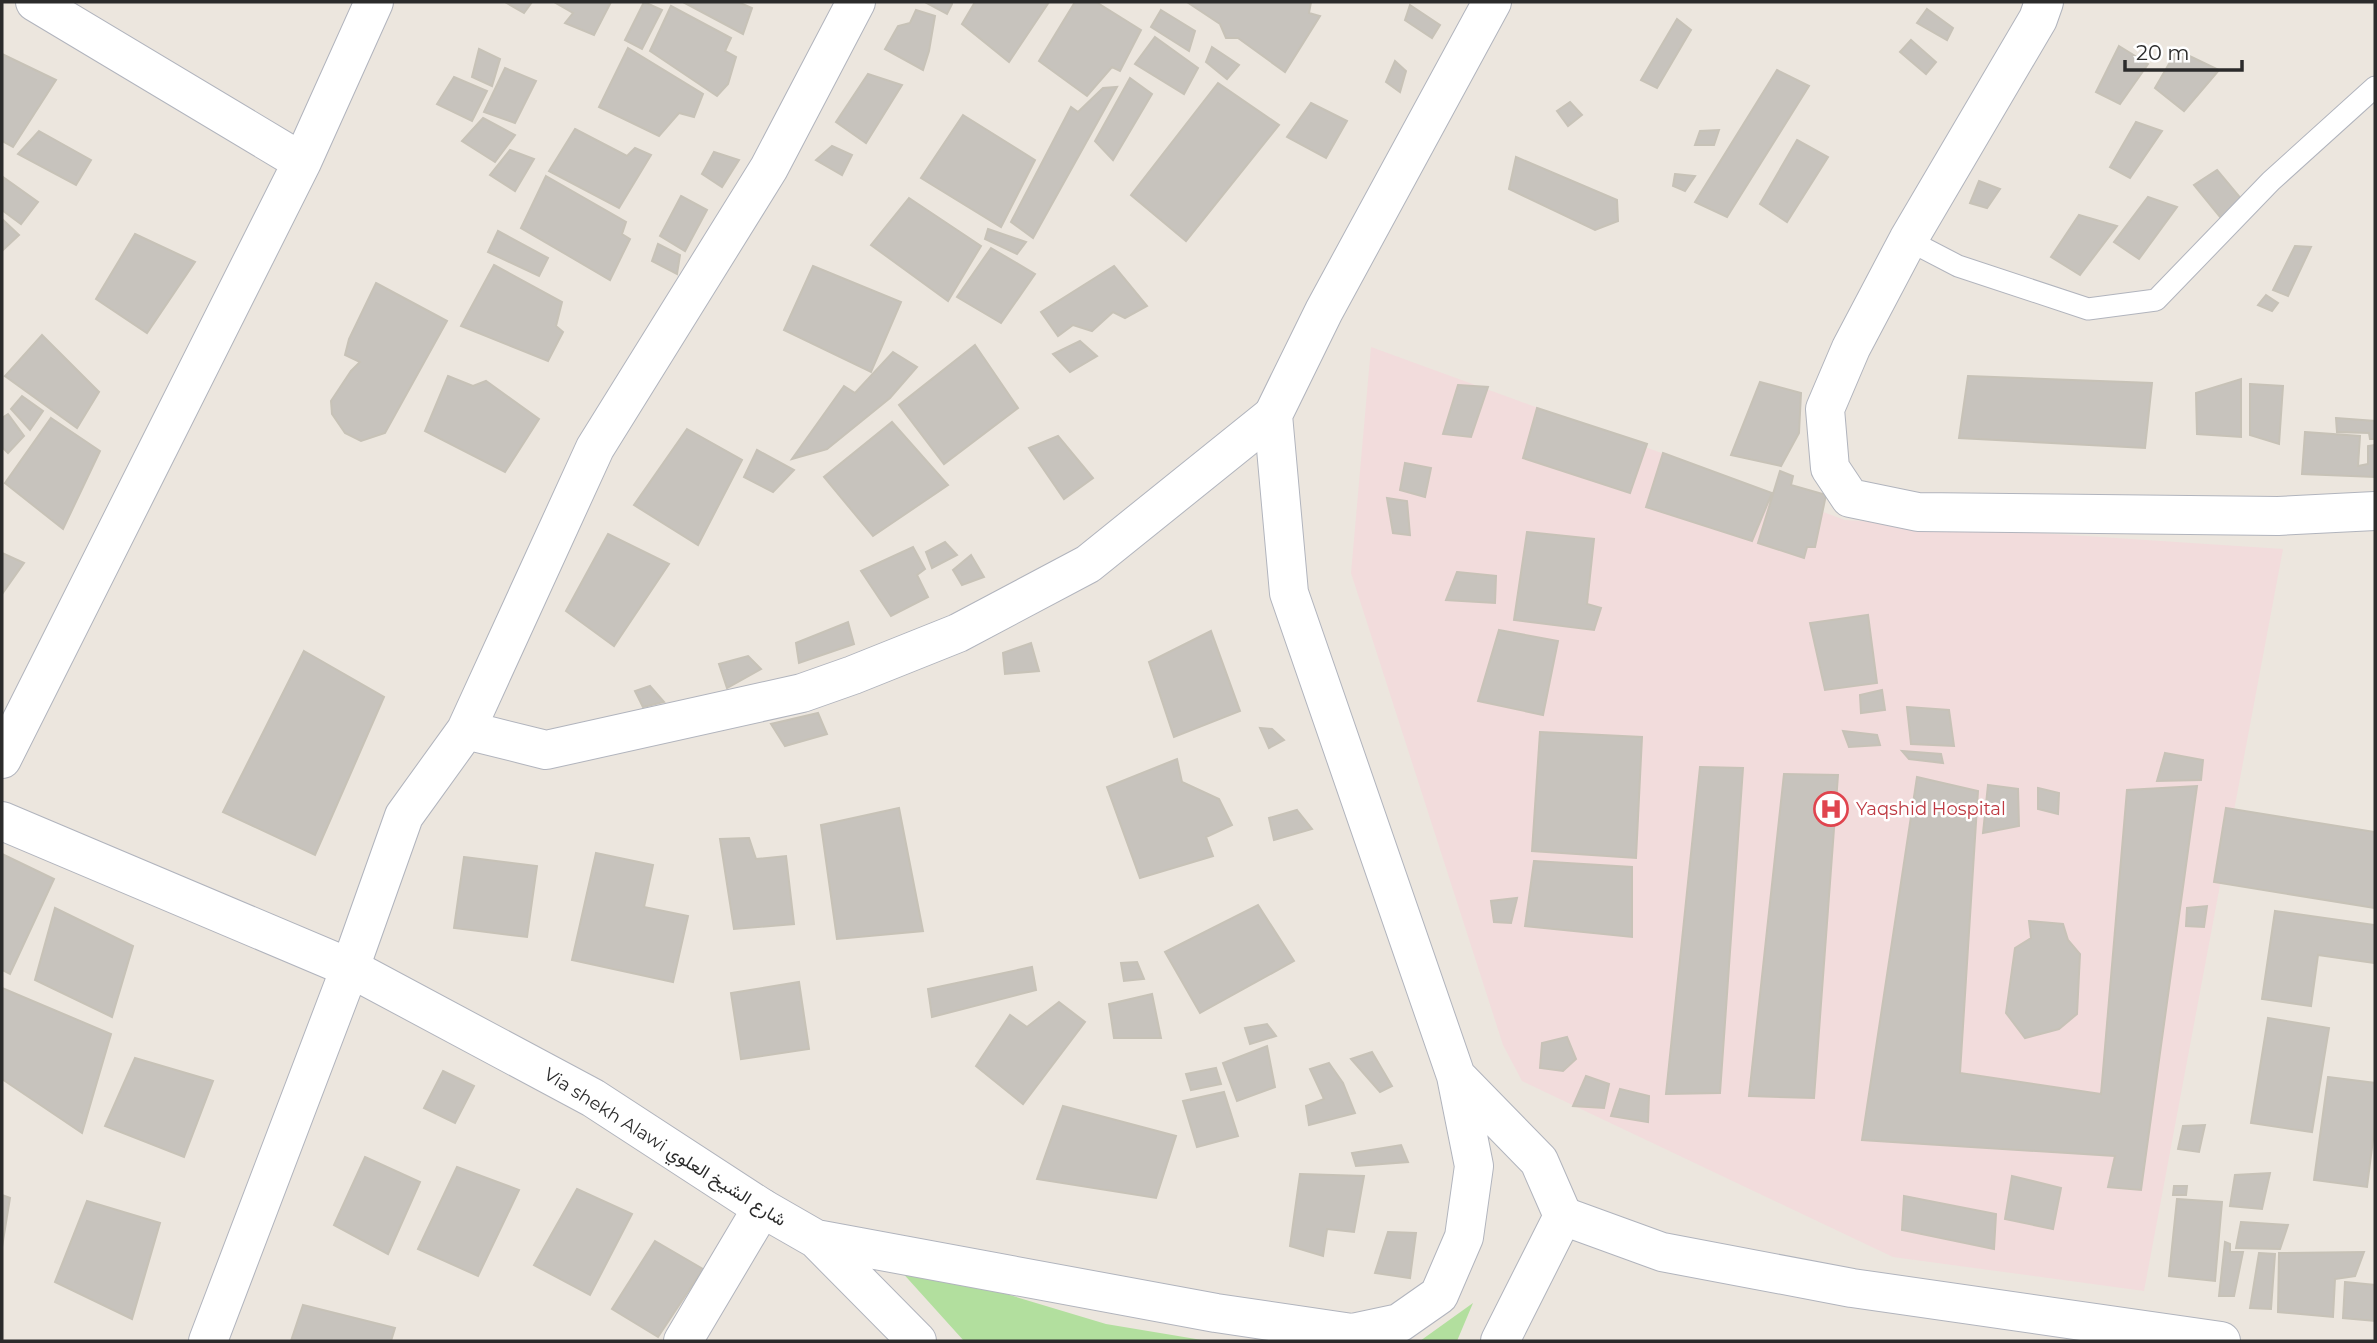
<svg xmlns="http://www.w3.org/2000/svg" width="2377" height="1343" font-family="Montserrat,Vazirmatn,sans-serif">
  <rect width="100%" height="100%" fill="#ece6de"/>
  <!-- medical -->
  <path fill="#f2dcdc" d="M1371,347L1845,520L2283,549L2144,1291L1893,1257L1522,1081L1503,1045L1351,573Z"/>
  <!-- green -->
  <path fill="#b2df9e" d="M890,1259L1106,1324L1208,1341H964Z
    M1473,1303L1457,1341H1420Z"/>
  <!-- building -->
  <path fill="#c7c3bd" stroke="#c7c2b7" stroke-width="2" d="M505,2H532L524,13Z
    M554,2H620H611L594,35L565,23L573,13Z
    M644,2L662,10L642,49L625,40Z
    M683,2H738L752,8L743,34Z
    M925,2H952V4L947,14Z
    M975,2H1049L1009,62L962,24Z
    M1075,2H1096L1141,30L1120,71L1112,67L1087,96L1039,61Z
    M1187,2H1311L1309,13L1320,16L1285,72L1238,38H1226L1220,24Z
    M1410,5L1440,25L1432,38L1405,20Z
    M671,6L731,38L725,51L736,57L728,84L717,96L650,51Z
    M1927,9L1953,28L1947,40L1917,23Z
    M916,10L935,16L929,51L923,70L885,49L898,26L910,23Z
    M1161,10L1195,31L1189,51L1151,27Z
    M1677,19L1691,30L1657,88L1641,80Z
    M1155,37L1198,68L1184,94L1135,64Z
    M1911,40L1936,62L1926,74L1900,52Z
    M2119,46L2148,64L2120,104L2096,92Z
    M1212,47L1239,65L1227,79L1206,62Z
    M628,48L703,94L694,117L679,113L659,136L599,107Z
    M479,49L500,59L492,86L472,77Z
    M2177,50L2219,70L2184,111L2155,88Z
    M2,54L56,80L13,147L2,141Z
    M1395,61L1406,71L1400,92L1386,82Z
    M505,68L536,81L515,123L484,112Z
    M1777,70L1809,86L1727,217L1695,202Z
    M868,74L902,85L866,143L836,122Z
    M454,77L487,91L472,121L437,104Z
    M1130,78L1152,94L1113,160L1095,141Z
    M1218,83L1279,125L1186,241L1131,195Z
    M1117,87L1033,238L1011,222L1071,107L1078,112L1103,88Z
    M1570,102L1582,115L1568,126L1557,111Z
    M1311,103L1347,121L1326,158L1287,137Z
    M963,115L1035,160L1001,227L921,178Z
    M483,118L515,135L495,162L462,141Z
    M2136,122L2162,131L2130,178L2110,167Z
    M575,129L627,156L635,148L651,155L619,208L549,171Z
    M1719,130L1714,145H1695L1700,131Z
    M39,131L91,160L76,185L18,154Z
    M1797,140L1828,157L1787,222L1760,204Z
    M832,146L852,155L842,175L816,160Z
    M510,150L534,159L515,191L490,175Z
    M714,152L739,160L722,187L702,174Z
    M1516,157L1617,200L1618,221L1595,230L1509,189Z
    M2217,170L2243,201L2221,218L2194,185Z
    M1675,174L1695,176L1685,191L1673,186Z
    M546,176L626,222L622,234L630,239L610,280L521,228Z
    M3,177L38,202L21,224L2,210Z
    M1979,181L2000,189L1987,208L1970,203Z
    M681,196L707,210L685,251L660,236Z
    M2148,197L2177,207L2139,259L2114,242Z
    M909,198L981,246L948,301L871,245Z
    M2079,215L2117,226L2080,275L2051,257Z
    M2,219L19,235L2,251Z
    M988,229L1026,242L1017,254L985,239Z
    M498,231L548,258L539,276L488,252Z
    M135,234L195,262L147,333L96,299Z
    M658,244L680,255L677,274L652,261Z
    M2295,246L2311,247L2288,296L2273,290Z
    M991,248L1035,274L1001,323L957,297Z
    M494,265L562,302L556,326L563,332L548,361L461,326Z
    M813,266L901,302L871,372L784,330Z
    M1114,266L1147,306L1125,318L1113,312L1092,331L1073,325L1058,336L1041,312Z
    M376,283L447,321L385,433L361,441L345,433L332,414L331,401L351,371L360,362L345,355L349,339Z
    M2266,295L2278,303L2272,311L2258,305Z
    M42,335L99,392L77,428L5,376Z
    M1080,341L1097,356L1070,372L1053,354Z
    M975,345L1018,408L944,464L899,405Z
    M893,352L917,367L890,398L827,449L792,459L844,386L855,393Z
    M448,376L473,386L486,381L539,419L505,472L425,431Z
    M1968,376L2152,383L2145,448L1959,438Z
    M2241,379V437L2197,434L2196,393Z
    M1760,382L1801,393L1799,433L1781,466L1731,455Z
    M2250,384L2283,386L2279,444L2250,435Z
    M1458,385L1488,387L1471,437L1443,434Z
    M22,396L43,411L30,430L11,409Z
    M1537,408L1647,444L1630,493L1523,458Z
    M8,414L24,436L8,453L2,447V418Z
    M51,418L100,451L63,529L5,483Z
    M2336,418L2375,421V439H2370L2369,433L2337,432Z
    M892,422L948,485L873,536L824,477Z
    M687,429L742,460L698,545L634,505Z
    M2305,432L2360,436L2358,466L2368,464V446L2375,445V477L2302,474Z
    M1058,436L1093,478L1064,499L1029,448Z
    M757,450L794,470L773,492L744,477Z
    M1663,453L1772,493L1752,541L1646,507Z
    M1405,463L1431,468L1425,497L1400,490Z
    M1780,471L1793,476L1791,485L1826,495L1815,547H1807L1804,558L1758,543Z
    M1387,498L1407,501L1410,535L1393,533Z
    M1527,532L1594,539L1587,604L1601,608L1594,630L1514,620Z
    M608,534L669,564L614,646L566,611Z
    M945,542L957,555L932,568L926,552Z
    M913,547L925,569L917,575L928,597L891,616L861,571Z
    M2,553L24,563L2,594Z
    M971,555L984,577L962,585L953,570Z
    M1457,572L1496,576L1495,603L1446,600Z
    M1868,615L1877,683L1825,690L1810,623Z
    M848,622L854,644L799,663L796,643Z
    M1499,630L1558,641L1543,715L1478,701Z
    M1211,631L1240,711L1174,737L1149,662Z
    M1031,643L1039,671L1005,674L1003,653Z
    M304,651L384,697L315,855L223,812Z
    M748,656L761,669L727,688L719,664Z
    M650,686L664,702L643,707L635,691Z
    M1882,690L1885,710L1861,713L1860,695Z
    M1907,707L1949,710L1954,746L1911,744Z
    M818,713L827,734L785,746L771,724Z
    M1260,728L1272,729L1284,740L1269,748Z
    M1843,731L1877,735L1880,745L1849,747Z
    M1540,732L1642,737L1636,858L1532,851Z
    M1902,751L1941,754L1943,763L1909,759Z
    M2165,753L2203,760L2201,780L2157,781Z
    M1177,759L1182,782L1219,799L1232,825L1206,837L1213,856L1140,878L1107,787Z
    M1700,767L1743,768L1720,1093L1666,1094Z
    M1784,774L1838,775L1814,1098L1749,1096Z
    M1917,777L1978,791L1960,1073L2101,1094L2127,790L2197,786L2141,1190L2108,1187L2115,1156L1862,1140Z
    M1988,785L2018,789L2019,826L1983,833Z
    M2038,788L2059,793L2058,814L2038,809Z
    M899,808L923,931L837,939L821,825Z
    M2226,808L2375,832V908L2214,882Z
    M1297,810L1312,829L1274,840L1269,818Z
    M749,838L756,859L786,856L794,924L734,929L720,839Z
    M596,853L653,865L644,907L688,916L673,982L572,960Z
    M2,854L54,879L10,974L2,970Z
    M464,857L537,866L527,937L454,928Z
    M1534,861L1632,867V937L1525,926Z
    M1517,898L1511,923L1494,922L1491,901Z
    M1258,905L1294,961L1200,1013L1165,952Z
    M2207,906L2204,927L2186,926L2187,908Z
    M55,908L133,946L112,1017L35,980Z
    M2275,911L2375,925V963L2318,955L2311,1006L2262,999Z
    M2029,921L2063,924L2068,940L2080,954L2077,1014L2059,1029L2025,1038L2006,1013L2015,948L2031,938Z
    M1137,962L1144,979L1124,981L1121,963Z
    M1032,967L1036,990L932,1017L928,989Z
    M799,982L809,1049L741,1059L731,993Z
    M2,988L111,1034L82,1133L2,1079Z
    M1152,994L1161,1038H1114L1109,1004Z
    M1059,1002L1085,1022L1023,1104L976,1066L1010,1015L1027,1027Z
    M2268,1018L2329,1028L2312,1132L2251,1123Z
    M1267,1024L1276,1036L1250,1044L1245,1028Z
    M1567,1037L1576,1059L1563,1071L1540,1068L1542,1043Z
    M1267,1046L1275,1087L1237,1101L1223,1063Z
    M1372,1052L1392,1086L1380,1092L1351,1059Z
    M135,1058L213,1081L184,1157L105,1126Z
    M1329,1063L1343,1083L1355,1113L1309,1125L1306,1106L1324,1099L1310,1069Z
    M1216,1068L1221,1084L1191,1090L1186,1074Z
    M443,1071L474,1086L455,1123L424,1108Z
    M1586,1076L1609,1084L1604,1108L1573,1106Z
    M2328,1077L2375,1083V1124L2367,1187L2314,1180Z
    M1620,1089L1649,1096L1648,1122L1611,1116Z
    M1224,1092L1238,1136L1197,1147L1183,1101Z
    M1063,1106L1176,1136L1156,1198L1037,1179Z
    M2205,1125L2199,1152L2178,1149L2183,1126Z
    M1401,1145L1408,1162L1356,1166L1352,1153Z
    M365,1157L420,1182L388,1254L334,1225Z
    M457,1167L519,1190L478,1276L418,1249Z
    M2270,1173L2262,1209L2230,1206L2235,1175Z
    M1300,1174L1364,1176L1354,1232L1327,1229L1323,1256L1290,1246Z
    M2012,1176L2061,1188L2053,1229L2005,1219Z
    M2174,1186H2187L2186,1195H2173Z
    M577,1189L632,1214L590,1295L534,1265Z
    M2,1195L10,1198L2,1247Z
    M1904,1196L1996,1214L1994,1249L1902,1230Z
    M2177,1199L2222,1202L2215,1281L2169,1276Z
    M87,1201L160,1223L132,1319L55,1282Z
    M2241,1222L2288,1225L2280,1249L2236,1248Z
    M1388,1232L1416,1233L1410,1278L1375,1273Z
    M655,1241L703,1269L658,1337L612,1309Z
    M2225,1242L2230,1244V1252H2243L2234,1296H2219Z
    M2364,1252L2355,1276L2335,1279L2333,1317L2278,1312L2279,1253Z
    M2259,1253L2275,1254L2271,1309L2250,1308Z
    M2345,1282L2375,1285V1321L2343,1318Z
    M303,1305L395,1328L391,1341H291Z"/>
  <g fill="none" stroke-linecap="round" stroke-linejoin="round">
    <!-- lane casing -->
    <g stroke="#b1b4bd" stroke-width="23">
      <path id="lane" d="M1908,240L1958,266L2088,309L2156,300L2271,181L2375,87"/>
    </g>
    <!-- street casing -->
    <g stroke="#b1b4bd" stroke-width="40">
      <path id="street" d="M35,2L302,162
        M2044,2L2038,19L1908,240L1851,348L1825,409L1830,468L1850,498L1918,512L2278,516L2375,511
        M466,730L546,750L802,693L853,675L958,633L1088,564L1273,415
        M2,759L302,162L374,2
        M1563,1216L1662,1252L1852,1288L2221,1341
        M208,1341L350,968L404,816L466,730L595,448L769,168L856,2
        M683,1341L762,1208"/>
    </g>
    <!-- secondary casing -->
    <g stroke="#b1b4bd" stroke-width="40">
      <path id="secondary" d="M1492,2L1324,311L1273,415L1289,593L1456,1076L1539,1161L1563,1216L1500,1341
        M2,821L350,968L593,1098L762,1208L816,1239L917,1341
        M816,1239L1216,1313L1352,1333L1399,1323L1439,1295L1464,1237L1474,1166L1456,1076"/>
    </g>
    <!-- lane -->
    <use href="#lane" stroke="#fff" stroke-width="21"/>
    <!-- street -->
    <use href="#street" stroke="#fff" stroke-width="38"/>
    <!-- secondary -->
    <use href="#secondary" stroke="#fff" stroke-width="38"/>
  </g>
  <!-- icons -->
  <defs>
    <g id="hospital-ring" transform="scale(1.75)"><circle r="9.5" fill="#fff" stroke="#e0444e" stroke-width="1.5"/><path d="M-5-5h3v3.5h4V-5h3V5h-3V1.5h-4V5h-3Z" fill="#e0444e"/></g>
  </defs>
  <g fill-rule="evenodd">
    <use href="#hospital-ring" x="1831" y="809"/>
  </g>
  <g text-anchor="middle" stroke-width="5" stroke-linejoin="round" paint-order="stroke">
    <!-- health labels -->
    <g font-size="18" fill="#be3a42" stroke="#fff" text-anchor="start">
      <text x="1856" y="815">Yaqshid Hospital</text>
    </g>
    <!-- street labels -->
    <g font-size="18" fill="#2b2b2b" stroke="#fff">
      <text transform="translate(665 1147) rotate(32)" y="6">Via shekh Alawi شارع الشيخ العلوي</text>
    </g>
  </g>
  <!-- border -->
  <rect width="2377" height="1343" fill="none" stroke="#2b2b2b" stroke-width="7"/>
  <!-- scale -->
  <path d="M2125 60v10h117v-10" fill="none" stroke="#2b2b2b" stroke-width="3.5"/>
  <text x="2136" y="60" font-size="21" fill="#2b2b2b" stroke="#ffffff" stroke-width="5" paint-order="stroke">20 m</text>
</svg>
